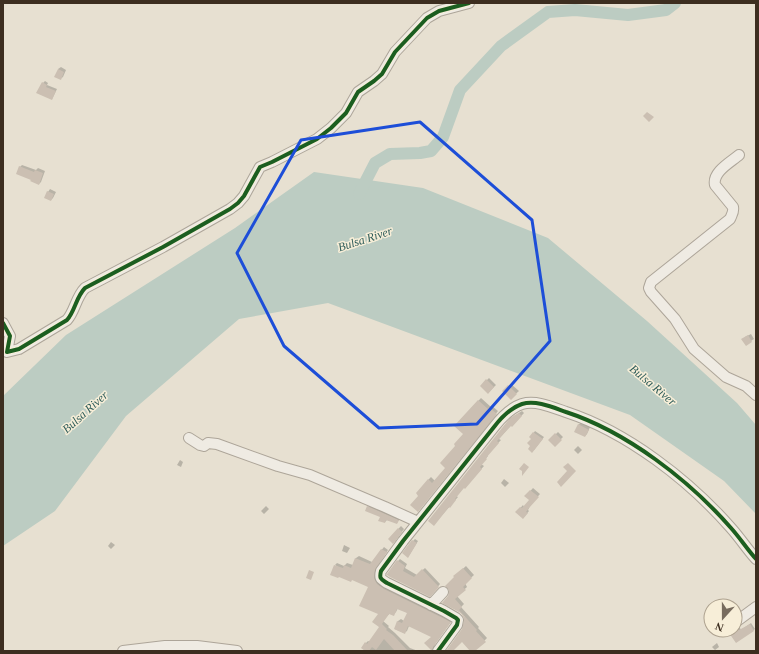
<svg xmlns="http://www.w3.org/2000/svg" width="759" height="654" font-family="Georgia,serif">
  <rect width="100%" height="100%" fill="#e7e0d1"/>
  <!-- water -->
  <path fill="#bcccc2" d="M314,172L423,188L548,238L647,321L737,403L756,425V514L724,481L630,415L328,303L239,319L126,416L55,511L3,546V396L66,335L235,228Z"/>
  <!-- shadow -->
  <path fill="#0003" d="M61,67L66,70L63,77L60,79L58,69Z
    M45,81L48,83L47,85L57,89L52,99L43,83Z
    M22,165L36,170L38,168L45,171L41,182L39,184L32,179L20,167Z
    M50,189L56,192L53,198L51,200L48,192Z
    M751,334L754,339L746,344L745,337Z
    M489,378L496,385L488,393L481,386Z
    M511,384L519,391L511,398L503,391Z
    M481,398L491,407L492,406L498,411L420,508V496L428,480L431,477L435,481L447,468L457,446L464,434L455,426Z
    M522,411L524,413L512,426L511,425L499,439L501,440L487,455L488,456L481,464L484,466L467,485L464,487L456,496L458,497L436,522L514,416Z
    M581,423L590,427L587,434L585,436L578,425Z
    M535,431L544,437L534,450L532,446V438L531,437Z
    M558,432L563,437L555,445L550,440Z
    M578,446L582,450L578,454L574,450Z
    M180,460L183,462L181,467L177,465Z
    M504,479L509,483L505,487L501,483Z
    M533,488L540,494L531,504L528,510L529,511L523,518L517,512L523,505L524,507L530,500L526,496Z
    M370,505L400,518L399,520L397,523L387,520L385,522L381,516L368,507Z
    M266,506L269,509L264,514L261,511Z
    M401,526L404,529L395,541L389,539Z
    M415,539L418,541L408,557L413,541Z
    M111,542L115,545L111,549L108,546Z
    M344,545L350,548L347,553L342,551Z
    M384,547L388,550L377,566L376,575L452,620L435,644L434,648L432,650L433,636L409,626L407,631L404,633L395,629L398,621L401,619L404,621L408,613L398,608L396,612L394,614L390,613L383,621L389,626L388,627L395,633L410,648L418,651H367L366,643L368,641L370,642L381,627L380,614L369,587L335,565L337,563L344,566L347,563L353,565L356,558L359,556L372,562Z
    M400,559L407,564L405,568L417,575L425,568L440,584L430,596L391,576L398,561Z
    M466,566L474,575L465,583L467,587L457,596L464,604L461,607L479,627L478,628L487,638L474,651H471L462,641L453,650L454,651H447L463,629L465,617L461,613L444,602L449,597L456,577L455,576Z
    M751,623L755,629L736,642L728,630H735V625L739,626L741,630Z
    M717,643L719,647L715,650L712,647Z"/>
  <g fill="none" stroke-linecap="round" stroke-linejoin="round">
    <!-- river -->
    <path stroke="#bcccc2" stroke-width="12" d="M359,194L375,163L390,154L420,153L431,151L443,137L460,90L501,46L548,12L575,10L628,15L666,10L675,3"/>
  </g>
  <!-- building -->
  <path fill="#cbbfb2" d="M58,69L64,72L61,80L54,77Z
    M42,82L47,85L46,87L56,91L52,100L36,93Z
    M647,112L654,117L649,122L643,116Z
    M19,166L34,172L35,170L43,173L39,185L30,181L31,180L16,174Z
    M47,191L54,194L51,201L44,198Z
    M748,335L752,342L746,346L741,339Z
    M486,379L494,387L488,394L480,386Z
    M508,385L517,394L511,400L502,391Z
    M478,400L488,409L489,407L497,414L418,512L410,505L418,496L416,493L428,479L432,483L445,468L440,463L455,446L454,444L463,434L454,426Z
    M519,413L522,416L512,427L511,426L497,441L499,443L486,458L487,459L480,467L482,469L465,489L464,488L455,499L456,500L450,508L449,507L434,526L428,521L502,428L510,418Z
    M578,424L589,430L585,437L574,432Z
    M533,432L543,439L532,453L528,449L530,446L527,443L531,439L529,437Z
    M555,433L562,440L555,447L548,440Z
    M524,463L529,467L522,476V471L519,469Z
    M568,463L576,471L561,487L557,482L567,471L563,467Z
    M530,490L539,497L529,508L526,512L528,513L523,519L515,512L520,507L522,508L529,500L524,496Z
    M367,506L399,520L397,524L386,520L385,523L378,521L380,517L365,511Z
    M398,528L402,532L393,544L388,539Z
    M412,540L417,543L408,558L402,553Z
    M381,549L387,552L375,570L374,578L377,584L384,589L451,622L433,647L432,651L424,643L431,637L408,626L405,634L394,629L397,621L402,623L407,613L397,609L394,616L389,614L382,624L387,629L386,630L393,635L408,651H395L384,639L376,650L372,647L369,651H365L361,648L365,642L367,644L379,627L372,622L378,614L359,606L368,587L352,580L351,582L339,577L338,578L330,575L334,565L343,568L344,565L351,568L355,558L370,564Z
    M397,560L405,566L403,571L414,577L422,569L439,587L430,597L390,577L387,575V574Z
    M463,568L472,578L463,587L466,590L455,599L462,607L459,610L477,630L476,631L486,642L475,651H470L462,642L453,651H446L462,629L464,621V618L461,613L442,603L448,596L449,593V590L445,586L454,577L453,576Z
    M309,570L314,572L311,580L306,578Z
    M750,624L754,631L736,643L727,630H735V627H737L739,630Z"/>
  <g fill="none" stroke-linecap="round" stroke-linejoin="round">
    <!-- minor casing -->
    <g stroke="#ada599" stroke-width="12">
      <path id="minor" d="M739,155C731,162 712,172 715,185L733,207C734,212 732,214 730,219L651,282L649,288L651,292L675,319L694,349L726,377L746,386L756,395
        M3,323L10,336L7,352L19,349L67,320C75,311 76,297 85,288L163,247L230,209L238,203L244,196L260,167L272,162L317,139L331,128L346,113L358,92L374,81L382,74L395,52L427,18L439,11L469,3
        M189,438L200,445L204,446L208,443L217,444L278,466L310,475L385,507L418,522
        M431,605L443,592
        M737,621L756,607
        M123,651L165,646H197L237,651
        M438,651L457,625L458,620L456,618L444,611L387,583C381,579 379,579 381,571L403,541L494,427C501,418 510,408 522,404C536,400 552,407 566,412C627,432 689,480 731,528C740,538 747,549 756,559"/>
    </g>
    <!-- minor -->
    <use href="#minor" stroke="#efebe3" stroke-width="10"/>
    <!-- cycleway casing -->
    <g stroke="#f7eed8" stroke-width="6">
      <path id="cycleway" d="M3,323L10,336L7,352L19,349L67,320C75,311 76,297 85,288L163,247L230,209L238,203L244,196L260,167L272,162L317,139L331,128L346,113L358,92L374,81L382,74L395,52L427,18L439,11L469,3
        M438,651L457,625L458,620L456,618L444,611L387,583C381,579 379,579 381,571L403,541L494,427C501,418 510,408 522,404C536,400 552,407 566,412C627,432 689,480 731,528C740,538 747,549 756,559"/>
    </g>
    <!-- cycleway -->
    <use href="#cycleway" stroke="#1b5e20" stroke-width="4"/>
  </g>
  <!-- marked area -->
  <path fill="none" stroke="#1d4ed8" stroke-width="3" stroke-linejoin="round" d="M420,122L532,220L550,341L477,424L379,428L284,346L237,253L301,140Z"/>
  <g text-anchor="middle" stroke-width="3" stroke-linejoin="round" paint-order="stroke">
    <!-- water labels -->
    <g font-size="12" font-style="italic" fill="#2f5d5a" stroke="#f7eed8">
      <text transform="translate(365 239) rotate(-18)" y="4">Bulsa River</text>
      <text transform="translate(653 385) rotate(40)" y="4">Bulsa River</text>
      <text transform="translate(85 412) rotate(-42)" y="4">Bulsa River</text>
    </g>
  </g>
  <!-- border -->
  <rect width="759" height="654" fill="none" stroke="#3d2e20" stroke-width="8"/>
  <!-- north arrow -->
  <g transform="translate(723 618) rotate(201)"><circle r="19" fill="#f7eed8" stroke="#ada18e"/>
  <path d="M0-3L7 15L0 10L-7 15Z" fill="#786c5e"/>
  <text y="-6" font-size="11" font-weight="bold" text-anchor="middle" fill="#3d2e20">N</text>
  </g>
</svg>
